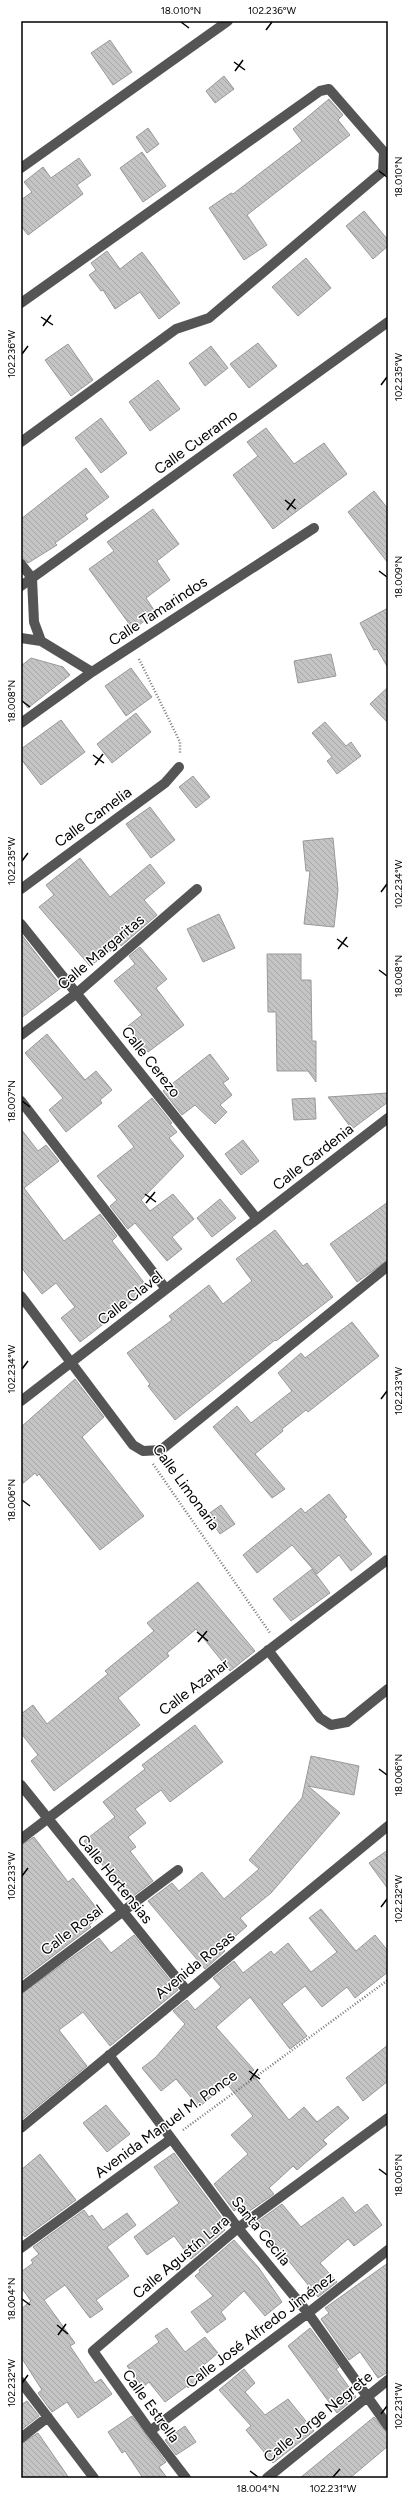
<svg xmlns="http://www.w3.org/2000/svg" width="409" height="2499" font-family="Figtree,sans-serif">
  <defs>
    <pattern id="building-back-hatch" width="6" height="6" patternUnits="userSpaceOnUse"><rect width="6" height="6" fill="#c4c4c4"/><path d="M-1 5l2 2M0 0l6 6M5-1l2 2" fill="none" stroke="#a7a7a7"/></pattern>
  </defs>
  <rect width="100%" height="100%" fill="#fff"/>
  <!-- building -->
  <path fill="url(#building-back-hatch)" stroke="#999" d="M110,40L132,72L113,85L91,53Z
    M224,76L234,89L215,103L206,91Z
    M329,99L343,115L338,120L350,135L247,215L267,245L244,260L209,208L231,193L233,194L302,141L293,129Z
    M148,128L159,144L147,153L136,137Z
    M142,152L166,186L143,202L120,168Z
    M79,158L91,175L77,185L83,194L28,235L21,226V200L32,192L24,182L43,167L51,178Z
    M364,211L388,240V246L373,259L346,226Z
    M107,251L120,269L142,252L180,303L159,319L140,292L115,309L103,290L101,291L89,275L96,270L91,263Z
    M306,258L331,288L298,316L272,287Z
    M258,343L277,366L249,388L230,364Z
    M68,344L93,380L71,396L45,360Z
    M211,346L228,368L205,386L189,363Z
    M158,380L180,409L150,431L129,402Z
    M101,418L127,453L101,473L75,438Z
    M266,428L294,464L324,443L347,474L273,529L233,475L258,456L247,442Z
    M86,468L109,497L85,515L88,519L55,543L57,545L28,563L21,558V519Z
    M374,491L388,509V563L348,512Z
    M153,509L179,544L157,561L170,580L146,598L156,613L133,629L89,569L114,551L107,542Z
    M388,608V668L377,649L374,650L360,623Z
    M331,654L336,676L298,683L294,661Z
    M31,658L63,667L70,675L28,708L21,699V666Z
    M131,668L152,697L126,716L105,686Z
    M388,687V723L370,704Z
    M136,713L151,732L112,763L97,744Z
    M61,720L85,752L41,785L21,759V749Z
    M325,722L346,746L351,742L361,756L337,774L327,761L332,757L312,733Z
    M193,776L210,797L196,808L179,787Z
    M150,807L175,840L151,858L126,824Z
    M333,838L338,890L334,927L304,924L310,871H306L303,841Z
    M80,858L110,897L150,864L165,883L144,900L157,915L121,946L120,944L90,966L39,907L54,895L46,885Z
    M219,914L235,948L203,962L187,929Z
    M21,934L62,987L21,1018Z
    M140,947L167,979L156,988L184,1025L148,1052L128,1026L142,1015L114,981L135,964L129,956Z
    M267,954H301V980H311L312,1041H316V1082L308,1071H277L276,1012H268Z
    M47,1034L85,1080L96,1071L112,1090L100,1100L102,1103L66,1132L49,1110L63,1098L25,1053Z
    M210,1054L229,1079L223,1083L232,1095L220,1105L227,1112L215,1124L195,1105L182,1115L163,1091Z
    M388,1093V1102L352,1129L328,1097Z
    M152,1098L172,1123L170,1124L177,1132L169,1138L184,1156L141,1200L150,1211L173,1194L194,1219L172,1237L182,1249L167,1261L135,1223L128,1229L110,1206L117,1200L97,1176L134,1147L118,1126Z
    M315,1098L316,1119L294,1120L292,1099Z
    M21,1129L38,1151L46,1145L59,1161L24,1188L64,1241L100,1214L117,1236L112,1241L149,1289L80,1342L61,1318L75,1307L56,1283L42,1294L21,1267Z
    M243,1140L259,1161L241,1175L225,1154Z
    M220,1199L236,1218L212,1237L197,1218Z
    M388,1202V1260L357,1282L330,1244Z
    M275,1230L303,1266L307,1263L333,1297L276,1341L275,1340L175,1420L148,1386L150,1384L127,1353L172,1320L169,1316L209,1285L223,1304L252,1281L236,1259Z
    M352,1322L379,1356L308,1412L306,1410L282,1429L283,1431L255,1454L285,1489L272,1498L213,1427L237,1406L251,1423L292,1391L278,1373L301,1353L305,1358Z
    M75,1379L104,1417L82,1437L144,1516L100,1550L39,1474L37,1476L35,1473L21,1485V1427Z
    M329,1494L347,1517L344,1519L372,1554L351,1571L339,1555L317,1574L292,1545L257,1573L243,1555L301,1508L305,1513Z
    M221,1505L235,1524L220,1534L207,1515Z
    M312,1569L330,1593L291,1621L273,1599Z
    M198,1582L255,1651L230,1671L196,1629L167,1653L169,1656L118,1698L140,1725L54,1791L31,1761L38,1755L21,1733V1714L33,1705L47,1724L108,1674L105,1671L154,1631L147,1623Z
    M195,1725L223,1762L170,1802L161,1790L135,1809L146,1823L128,1837L136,1847L130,1851L153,1881L129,1899L84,1841L115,1817L103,1802L145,1769L142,1765Z
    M311,1756L359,1766L354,1795L308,1786L340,1813L271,1893L240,1918L247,1926L222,1948L225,1951L205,1969L148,1901L172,1883L179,1891L202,1872L224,1899L259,1869L249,1860L302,1798Z
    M34,1837L68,1882L73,1878L102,1915L89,1925L91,1927L21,1980V1845Z
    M388,1850V1889L369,1863Z
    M321,1909L356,1951L375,1935L388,1951V1972L355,1998L347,1987L322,2007L305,1986L282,2004L307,2036L290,2049L250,1997L216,2027L254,2070L251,2072L289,2120L304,2107L317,2122L338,2106L349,2118L323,2140L327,2144L297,2170L293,2166L269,2188L274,2194L248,2212L241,2206L234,2211L214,2184L248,2154L231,2135L253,2116L227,2084L199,2107L176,2079L161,2091L142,2068L155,2058L185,2024L173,2011L187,2000L195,2010L221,1987L213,1978L234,1961L243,1973L271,1951L274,1955L288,1943L311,1972L337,1952L309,1918Z
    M134,1935L178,1990L110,2046L83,2012L59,2030L87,2066L21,2120V1994L99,1938L111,1953Z
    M388,2045V2081L363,2101L346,2078Z
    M106,2105L130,2134L107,2152L83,2123Z
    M174,2153L227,2225L223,2228L225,2230L191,2259L174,2236L147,2255L134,2237L179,2203L154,2167Z
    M40,2154L76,2200L25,2237L21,2232V2170Z
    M343,2197L355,2213L367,2204L382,2225L354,2246L348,2239L320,2263L337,2282L318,2297L257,2222L282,2204L301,2227Z
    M84,2210L89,2217L92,2215L103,2230L127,2213L136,2225L107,2247L129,2276L96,2300L103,2309L90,2318L65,2285L44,2300L75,2343L70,2346L95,2383L101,2379L112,2394L78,2418L67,2402L52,2412L38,2393L42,2390L21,2357V2309L31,2301L21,2287V2272L33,2263L31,2260L39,2254L33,2247Z
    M234,2240L259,2268L282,2302L265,2316L244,2291L221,2312L226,2319L207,2333L191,2312L213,2296L195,2276L200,2272L199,2270Z
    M388,2263V2372L378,2378L360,2352L349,2360L321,2319L329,2313L325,2308Z
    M167,2328L185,2352L205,2337L218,2353L199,2369L204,2376L188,2388L187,2386L165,2402L149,2382L143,2387L127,2366L159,2342L155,2336Z
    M310,2328L339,2367L336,2369L356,2397L337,2413L288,2346Z
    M244,2369L255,2383L245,2392L265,2415L288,2399L314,2431L273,2463L246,2430L251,2426L219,2390Z
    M27,2401L39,2416L21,2430V2405Z
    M132,2416L166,2462L159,2467L167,2478H143L125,2451L122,2453L108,2432Z
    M374,2417L388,2433V2446L350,2478H300Z
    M185,2426L196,2442L176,2455L165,2440Z
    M38,2433L69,2478H21V2444Z"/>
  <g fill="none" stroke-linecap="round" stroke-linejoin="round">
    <!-- path -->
    <path stroke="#777" stroke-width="2.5" stroke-dasharray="1 2" stroke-linecap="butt" d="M139,659L180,742V753
      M153,1464L270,1633
      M183,2130L388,1980"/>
    <!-- minor -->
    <path stroke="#555" stroke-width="10" d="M21,168L228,21
      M21,303L320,91L329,89L384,152L383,171L209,318L176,329L21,442
      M21,564L32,578L34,622L41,641L92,672
      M21,586L388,322
      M21,638L41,641
      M21,723L92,672L314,528
      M21,889L165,783L179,767
      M21,924L257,1219
      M21,1035L77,993L197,889
      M21,1101L166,1289
      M21,1296L133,1445L143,1451L161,1450L388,1266
      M21,1401L388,1118
      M268,1650L320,1718L331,1725L347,1722L388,1689
      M21,1785L187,1991
      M21,1839L387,1560
      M21,1988L178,1870
      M109,2055L238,2228L308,2313L388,2426
      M21,2128L388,1826
      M21,2248L171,2139
      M21,2382L94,2478
      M150,2431L308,2313L388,2250
      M21,2438L48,2417
      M186,2478L150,2431L93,2351L238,2228L388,2118
      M267,2478L388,2380"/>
  </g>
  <!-- ticks -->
  <path fill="none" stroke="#000" stroke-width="1.5" d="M181,22L189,28M266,30L272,22M234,62L245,70M235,71L243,60M379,171L387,177M41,317L53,325M43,326L51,315M22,354L28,346M381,385L387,377M285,500L296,509M287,510L295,499M379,571L387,577M22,701L30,707M93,755L104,763M95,765L103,754M22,861L28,853M381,892L387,884M337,939L348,947M338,949L347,937M379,970L387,976M22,1101L30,1107M145,1194L156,1202M146,1203L155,1192M22,1369L28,1361M381,1399L387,1391M22,1500L30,1506M197,1632L208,1641M198,1642L207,1631M379,1769L387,1775M22,1876L28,1868M381,1907L387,1899M249,2071L260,2079M250,2080L258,2069M379,2169L387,2175M22,2299L30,2305M57,2325L68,2334M58,2335L66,2324M22,2383L28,2375M381,2414L387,2406M250,2471L258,2477M333,2477L340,2469"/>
  <g text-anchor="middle" stroke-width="3" stroke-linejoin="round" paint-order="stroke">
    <!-- street labels -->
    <g font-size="15" fill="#000" stroke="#fff">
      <text transform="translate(196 442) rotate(-36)" y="5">Calle Cueramo</text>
      <text transform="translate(158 611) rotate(-33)" y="5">Calle Tamarindos</text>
      <text transform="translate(93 817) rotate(-36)" y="5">Calle Camelia</text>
      <text transform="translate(101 952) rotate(-40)" y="5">Calle Margaritas</text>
      <text transform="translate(151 1062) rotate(52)" y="5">Calle Cerezo</text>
      <text transform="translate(313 1157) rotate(-38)" y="5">Calle Gardenia</text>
      <text transform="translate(130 1298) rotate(-38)" y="5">Calle Clavel</text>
      <text transform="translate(186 1487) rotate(54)" y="5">Calle Limonaria</text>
      <text transform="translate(194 1687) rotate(-37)" y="5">Calle Azahar</text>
      <text transform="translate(115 1879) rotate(51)" y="5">Calle Hortensias</text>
      <text transform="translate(72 1930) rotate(-37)" y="5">Calle Rosal</text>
      <text transform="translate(195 1965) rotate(-39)" y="5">Avenida Rosas</text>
      <text transform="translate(166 2124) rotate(-36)" y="5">Avenida Manuel M. Ponce</text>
      <text transform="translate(261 2231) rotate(51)" y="5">Santa Cecila</text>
      <text transform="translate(181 2257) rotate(-40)" y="5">Calle Agustín Lara</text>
      <text transform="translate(260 2330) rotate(-37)" y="5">Calle José Alfredo Jiménez</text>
      <text transform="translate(151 2406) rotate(54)" y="5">Calle Estrella</text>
      <text transform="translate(318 2417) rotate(-39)" y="5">Calle Jorge Negrete</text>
    </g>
  </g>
  <!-- border -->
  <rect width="409" height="2499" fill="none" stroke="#ffffff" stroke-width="44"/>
  <rect x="22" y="22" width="365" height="2455" fill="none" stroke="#000" stroke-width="1.5"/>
  <g font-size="10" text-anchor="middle" fill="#000">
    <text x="181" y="14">18.010°N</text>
    <text x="272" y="14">102.236°W</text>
    <text transform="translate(398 177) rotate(-90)" y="4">18.010°N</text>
    <text transform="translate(11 354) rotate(-90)" y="4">102.236°W</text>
    <text transform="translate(398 377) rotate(-90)" y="4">102.235°W</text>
    <text transform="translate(398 577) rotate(-90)" y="4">18.009°N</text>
    <text transform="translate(11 701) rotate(-90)" y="4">18.008°N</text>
    <text transform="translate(11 861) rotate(-90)" y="4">102.235°W</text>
    <text transform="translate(398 884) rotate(-90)" y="4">102.234°W</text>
    <text transform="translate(398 976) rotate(-90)" y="4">18.008°N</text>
    <text transform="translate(11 1101) rotate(-90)" y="4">18.007°N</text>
    <text transform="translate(11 1369) rotate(-90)" y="4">102.234°W</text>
    <text transform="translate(398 1391) rotate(-90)" y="4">102.233°W</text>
    <text transform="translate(11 1500) rotate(-90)" y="4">18.006°N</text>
    <text transform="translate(398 1775) rotate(-90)" y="4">18.006°N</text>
    <text transform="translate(11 1876) rotate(-90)" y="4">102.233°W</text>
    <text transform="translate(398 1899) rotate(-90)" y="4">102.232°W</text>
    <text transform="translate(398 2175) rotate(-90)" y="4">18.005°N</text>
    <text transform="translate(11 2299) rotate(-90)" y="4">18.004°N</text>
    <text transform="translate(11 2383) rotate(-90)" y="4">102.232°W</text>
    <text transform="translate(398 2406) rotate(-90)" y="4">102.231°W</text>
    <text x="258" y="2492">18.004°N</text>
    <text x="333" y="2492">102.231°W</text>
  </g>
</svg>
